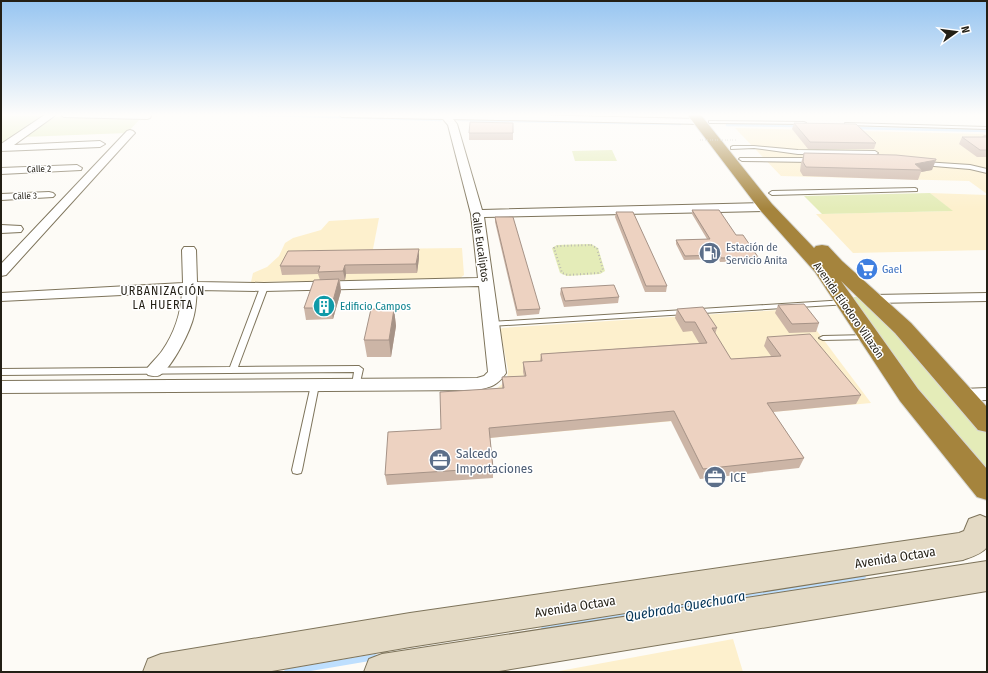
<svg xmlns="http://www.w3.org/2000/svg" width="988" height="673" font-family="'Fira Sans Condensed',sans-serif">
  <rect width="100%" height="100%" fill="#fdfbf6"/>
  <!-- built -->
  <path fill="#fdf0cd" d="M735,128L987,134V194L969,181L781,176Z
    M930,193L987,195V250L853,253L816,214L952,211Z
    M379,218L373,249L462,248L464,275L459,279L251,282L253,273L267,267L279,256L285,243L293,238L321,230L329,221Z
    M794,309L805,315L871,403L489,438L495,390L507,380L508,370L500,330L502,328Z
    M733,639L743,672H554Z"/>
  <!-- green -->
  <path fill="#e4ecb8" d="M13,114H51L1,145V115Z
    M61,116L141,118L127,133L23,137L52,118Z
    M612,150L617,161H575L572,151Z
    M930,193L953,211L822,214L804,196Z
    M591,244L598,248L605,271L600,274L567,276L560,273L552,248L557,245Z
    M849,297H862L908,343L987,433V472L936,417Z"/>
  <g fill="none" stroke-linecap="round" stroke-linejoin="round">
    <!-- stream-far1 -->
    <path stroke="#bedffe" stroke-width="2.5" d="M225,114L441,120
      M459,120L680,124
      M727,125L799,126
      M855,128L987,131"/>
    <!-- stream -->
    <path stroke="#bedffe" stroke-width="6" d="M544,629L863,576
      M287,672L375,657"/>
    <!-- lane casing -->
    <g stroke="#7e745b" stroke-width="2">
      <path id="lane" d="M709,121L804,122L806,123L804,124L711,123H709Z
        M847,123L987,127V129L845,125V123Z
        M733,146H754L798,150L875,151L878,153L875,155L798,154L754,148L731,149V147Z
        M740,158H813L816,160L813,162L742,161L739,159Z
        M924,162L970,165L987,169V173L970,169L922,165V163Z
        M915,188L917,189V191L772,195L769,193L772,191Z
        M261,285H267L268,287L238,367L359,366L363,369L359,387H353L352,385L354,372L1,375V369L230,367Z
        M846,300H849L850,302L849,304L491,326L487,324L491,322Z
        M868,335H871L872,337L871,339L823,340L819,338L823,336Z
        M315,382L318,383L319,385L302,470L301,473L297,474L293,473L292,470L311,385L312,383Z"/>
    </g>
    <!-- street casing -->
    <g stroke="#7e745b" stroke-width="2">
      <path id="street" d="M46,114H57L14,145L100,141L105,144L100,147L1,151V144Z
        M60,114H152L150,118L147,119L64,117Z
        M338,114H481L699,119L702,120L704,122L702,124L453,119L457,124L482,210L766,203L770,204L772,207L770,210L766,211L484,217L506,373C497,386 491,387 477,390L1,393V381L477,378L484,376L488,372L479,286L264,291L197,290C196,299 196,307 194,315C191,330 173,366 160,375C156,377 152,376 148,375L145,371C150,364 157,358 162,351C174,334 181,313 182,292L1,301V293L183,283L182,250L184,247H194L196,250L197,282L264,283L478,278L471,214L448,125L443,119L342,117Z
        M130,130L133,131L135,133L133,135L6,275L1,276V264L127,131Z
        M77,165L82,168L81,170L1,174V168Z
        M49,192L53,193L55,195L53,197L1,200V194Z
        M1,225L21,226L23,229L21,232L1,233Z
        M987,293V301L873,303L868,302L866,299L868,296L873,295Z
        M987,388V400L962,401L956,399L953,395L956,391L962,389Z"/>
    </g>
    <!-- secondary casing -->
    <g stroke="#7e745b" stroke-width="2">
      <path id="secondary" d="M980,515L987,518V547C982,554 971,557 963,560L410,647L266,672H143L148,659L161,654L410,613L959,533L964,531L969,519Z
        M987,561V591L493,672H364L369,659L382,654Z"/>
    </g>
    <!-- highway casing -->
    <g stroke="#d7d7d5" stroke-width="2">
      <path id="highway" d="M687,114H700L772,204L814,248L816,246L822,245L828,246L842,261L911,323L987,407V432L978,430L895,333L841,281L918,389L987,469V500L977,497L900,401L815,272L760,210Z"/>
    </g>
    <!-- path -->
    <path stroke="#bab8b1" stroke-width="2" stroke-dasharray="1 2.5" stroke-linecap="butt" d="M591,245L597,248L603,270L599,273L568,275L562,273L554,248L558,246Z"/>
    <!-- lane -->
    <use href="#lane" fill="#fff" fill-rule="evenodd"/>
    <!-- street -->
    <use href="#street" fill="#fff" fill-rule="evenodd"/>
    <!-- secondary -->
    <use href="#secondary" fill="#e4dac5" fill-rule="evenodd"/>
    <!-- highway -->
    <use href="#highway" fill="#a5843d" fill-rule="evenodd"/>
    <!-- path-bridge -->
    <path stroke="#bab8b1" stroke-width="1.5" stroke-dasharray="0.5 2" stroke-linecap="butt" d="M700,140H737"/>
  </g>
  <!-- wall -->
  <path fill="#ccb5a6" d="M513,123V140H469V133Z
    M794,123L876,143L874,149H808L792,129Z
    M984,135H987V157H977L959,144L962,137H982Z
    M804,153L932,170L921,172L918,180L803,176L800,171L801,163Z
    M692,210L736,235L758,257L757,261L720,262L719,259L684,260L676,244V240L707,239L692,214Z
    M616,212L667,286L666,292H645L615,217Z
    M495,217L540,309L539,314L517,316L495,222Z
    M419,258L417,273L346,274L345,280H340L341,291L333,319L306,320L304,308L320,280L318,274L282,275L280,266Z
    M561,288L619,297L618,303L564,307L560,294Z
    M778,305L819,323L816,332L789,333L775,313Z
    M394,309L396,326L391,357H367L364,340Z
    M677,309L717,328L715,334L731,359L771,356L764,346L767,337L861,395L856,404L773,412L804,458L799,468L700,479L671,421L490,438L493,468V478L387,485L385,475L441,429L502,389V377L524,376L523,372V362L540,361L541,354L699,343L692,331L683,332L675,318Z"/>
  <!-- shaded-wall -->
  <path fill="#a69387" d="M936,160L932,170L921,172L922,170L915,164Z
    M419,249V258L417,273L416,264Z
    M345,265L346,274L345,280L343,271Z
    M339,279L341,291L333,319L331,308Z
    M394,309L396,326L391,357L389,340Z"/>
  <!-- building -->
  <path fill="#edd2c1" stroke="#a69387" d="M470,122L513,123V133H469Z
    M794,123L856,124L876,143L810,142Z
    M962,137H987V150H980Z
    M804,153L896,155L936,159V160L915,164L922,170L806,167L803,162Z
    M692,210H719L736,235H743L758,257L721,258L720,255L685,256L676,240L710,239Z
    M616,212H633L667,286H646Z
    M495,217H513L540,309L517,310Z
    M419,249L416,264L345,265L343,271L318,272L320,266H280L288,251Z
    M339,279L331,308H304L314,280Z
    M614,285L619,297L565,301L561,288Z
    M804,304L819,323L792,324L778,305Z
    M703,307L717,328H712L731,359L781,356L767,337L810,334L861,395L767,403L804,458L703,469L674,411L489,428L493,468L385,475L388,432L441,429L440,392L504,388L502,377L526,376L523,362L542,361L541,354L707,343L695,322H685L677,309Z
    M371,309H394L389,340H364Z"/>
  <!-- sky -->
  <linearGradient id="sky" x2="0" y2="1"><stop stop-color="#97c5f1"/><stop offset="0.55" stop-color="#fefdfb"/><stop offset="1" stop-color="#fefdfb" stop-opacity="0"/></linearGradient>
  <rect width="988" height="209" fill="url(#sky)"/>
  <!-- icons -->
  <defs>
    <g id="fuel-disc" transform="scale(1.15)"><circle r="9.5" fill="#5c6f8a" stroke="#fff"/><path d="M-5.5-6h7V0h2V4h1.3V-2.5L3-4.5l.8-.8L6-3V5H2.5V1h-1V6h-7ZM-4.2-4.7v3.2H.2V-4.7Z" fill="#fff"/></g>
    <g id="supermarket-disc" transform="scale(1.15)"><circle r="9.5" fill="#3f7fe0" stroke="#fff"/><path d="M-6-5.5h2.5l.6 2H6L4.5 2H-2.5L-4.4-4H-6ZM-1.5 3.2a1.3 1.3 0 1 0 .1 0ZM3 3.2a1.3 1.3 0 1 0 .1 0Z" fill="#fff"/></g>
    <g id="building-disc" transform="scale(1.15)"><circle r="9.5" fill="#0f9aa8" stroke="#fff"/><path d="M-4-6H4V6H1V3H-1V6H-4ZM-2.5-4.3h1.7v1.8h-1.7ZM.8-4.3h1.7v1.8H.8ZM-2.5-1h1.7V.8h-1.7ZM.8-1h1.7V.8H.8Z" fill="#fff"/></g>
    <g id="office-disc" transform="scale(1.15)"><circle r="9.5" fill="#5c6f8a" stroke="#fff"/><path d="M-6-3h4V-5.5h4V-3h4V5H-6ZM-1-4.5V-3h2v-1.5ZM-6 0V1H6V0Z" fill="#fff"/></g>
  </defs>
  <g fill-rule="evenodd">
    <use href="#fuel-disc" x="710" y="253"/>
    <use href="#supermarket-disc" x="867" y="269"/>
    <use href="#building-disc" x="324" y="306"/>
    <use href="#office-disc" x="440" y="460"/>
    <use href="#office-disc" x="715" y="477"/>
  </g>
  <g text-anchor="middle" stroke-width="3" stroke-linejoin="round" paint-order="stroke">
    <!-- far-street labels -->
    <g font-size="9" fill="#231f15" stroke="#fff">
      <text transform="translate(39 169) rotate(-2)" y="3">Calle 2</text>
      <text transform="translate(25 196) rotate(-2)" y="3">Calle 3</text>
    </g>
    <!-- street labels -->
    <g font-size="11" fill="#231f15" stroke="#fff">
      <text transform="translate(481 247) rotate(82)" y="4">Calle Eucaliptos</text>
      <text transform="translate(849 310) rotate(55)" y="4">Avenida Eliodoro Villazón</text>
    </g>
    <!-- service labels -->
    <g font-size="11" fill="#4e5e75" stroke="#fff" text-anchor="start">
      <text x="726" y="251">Estación de<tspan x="726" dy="13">Servicio Anita</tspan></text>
    </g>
    <!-- shop labels -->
    <g font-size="11" fill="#366cbe" stroke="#fff" text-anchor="start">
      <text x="882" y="273">Gael</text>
    </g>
    <!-- culture labels -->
    <g font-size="11" fill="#0d838f" stroke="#fff" text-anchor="start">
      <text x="340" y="310">Edificio Campos</text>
    </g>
    <!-- neighbourhood labels -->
    <g font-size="12" letter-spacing="1" fill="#231f15" stroke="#fff">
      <text x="163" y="295">URBANIZACIÓN<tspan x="163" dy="14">LA HUERTA</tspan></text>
    </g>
    <!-- near-service labels -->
    <g font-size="13" fill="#4e5e75" stroke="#fff" text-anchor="start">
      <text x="456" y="458">Salcedo<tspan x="456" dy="15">Importaciones</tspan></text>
      <text x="730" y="482">ICE</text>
    </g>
    <!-- near-street labels -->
    <g font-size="13" fill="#231f15" stroke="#fff">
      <text transform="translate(895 557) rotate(-9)" y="5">Avenida Octava</text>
      <text transform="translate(575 606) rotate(-9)" y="5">Avenida Octava</text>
    </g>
    <!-- near-water labels -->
    <g font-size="14" font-style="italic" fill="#053558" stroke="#fff">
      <text transform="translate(685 606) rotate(-10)" y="5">Quebrada Quechuara</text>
    </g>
  </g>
  <!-- border -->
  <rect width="988" height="673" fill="none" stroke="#231f15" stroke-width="4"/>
  <!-- north arrow -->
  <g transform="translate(956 32) rotate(76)" stroke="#ffffff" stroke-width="3" paint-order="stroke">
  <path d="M0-3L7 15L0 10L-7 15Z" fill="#231f15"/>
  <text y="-6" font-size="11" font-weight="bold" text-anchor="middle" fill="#231f15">N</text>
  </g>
</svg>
